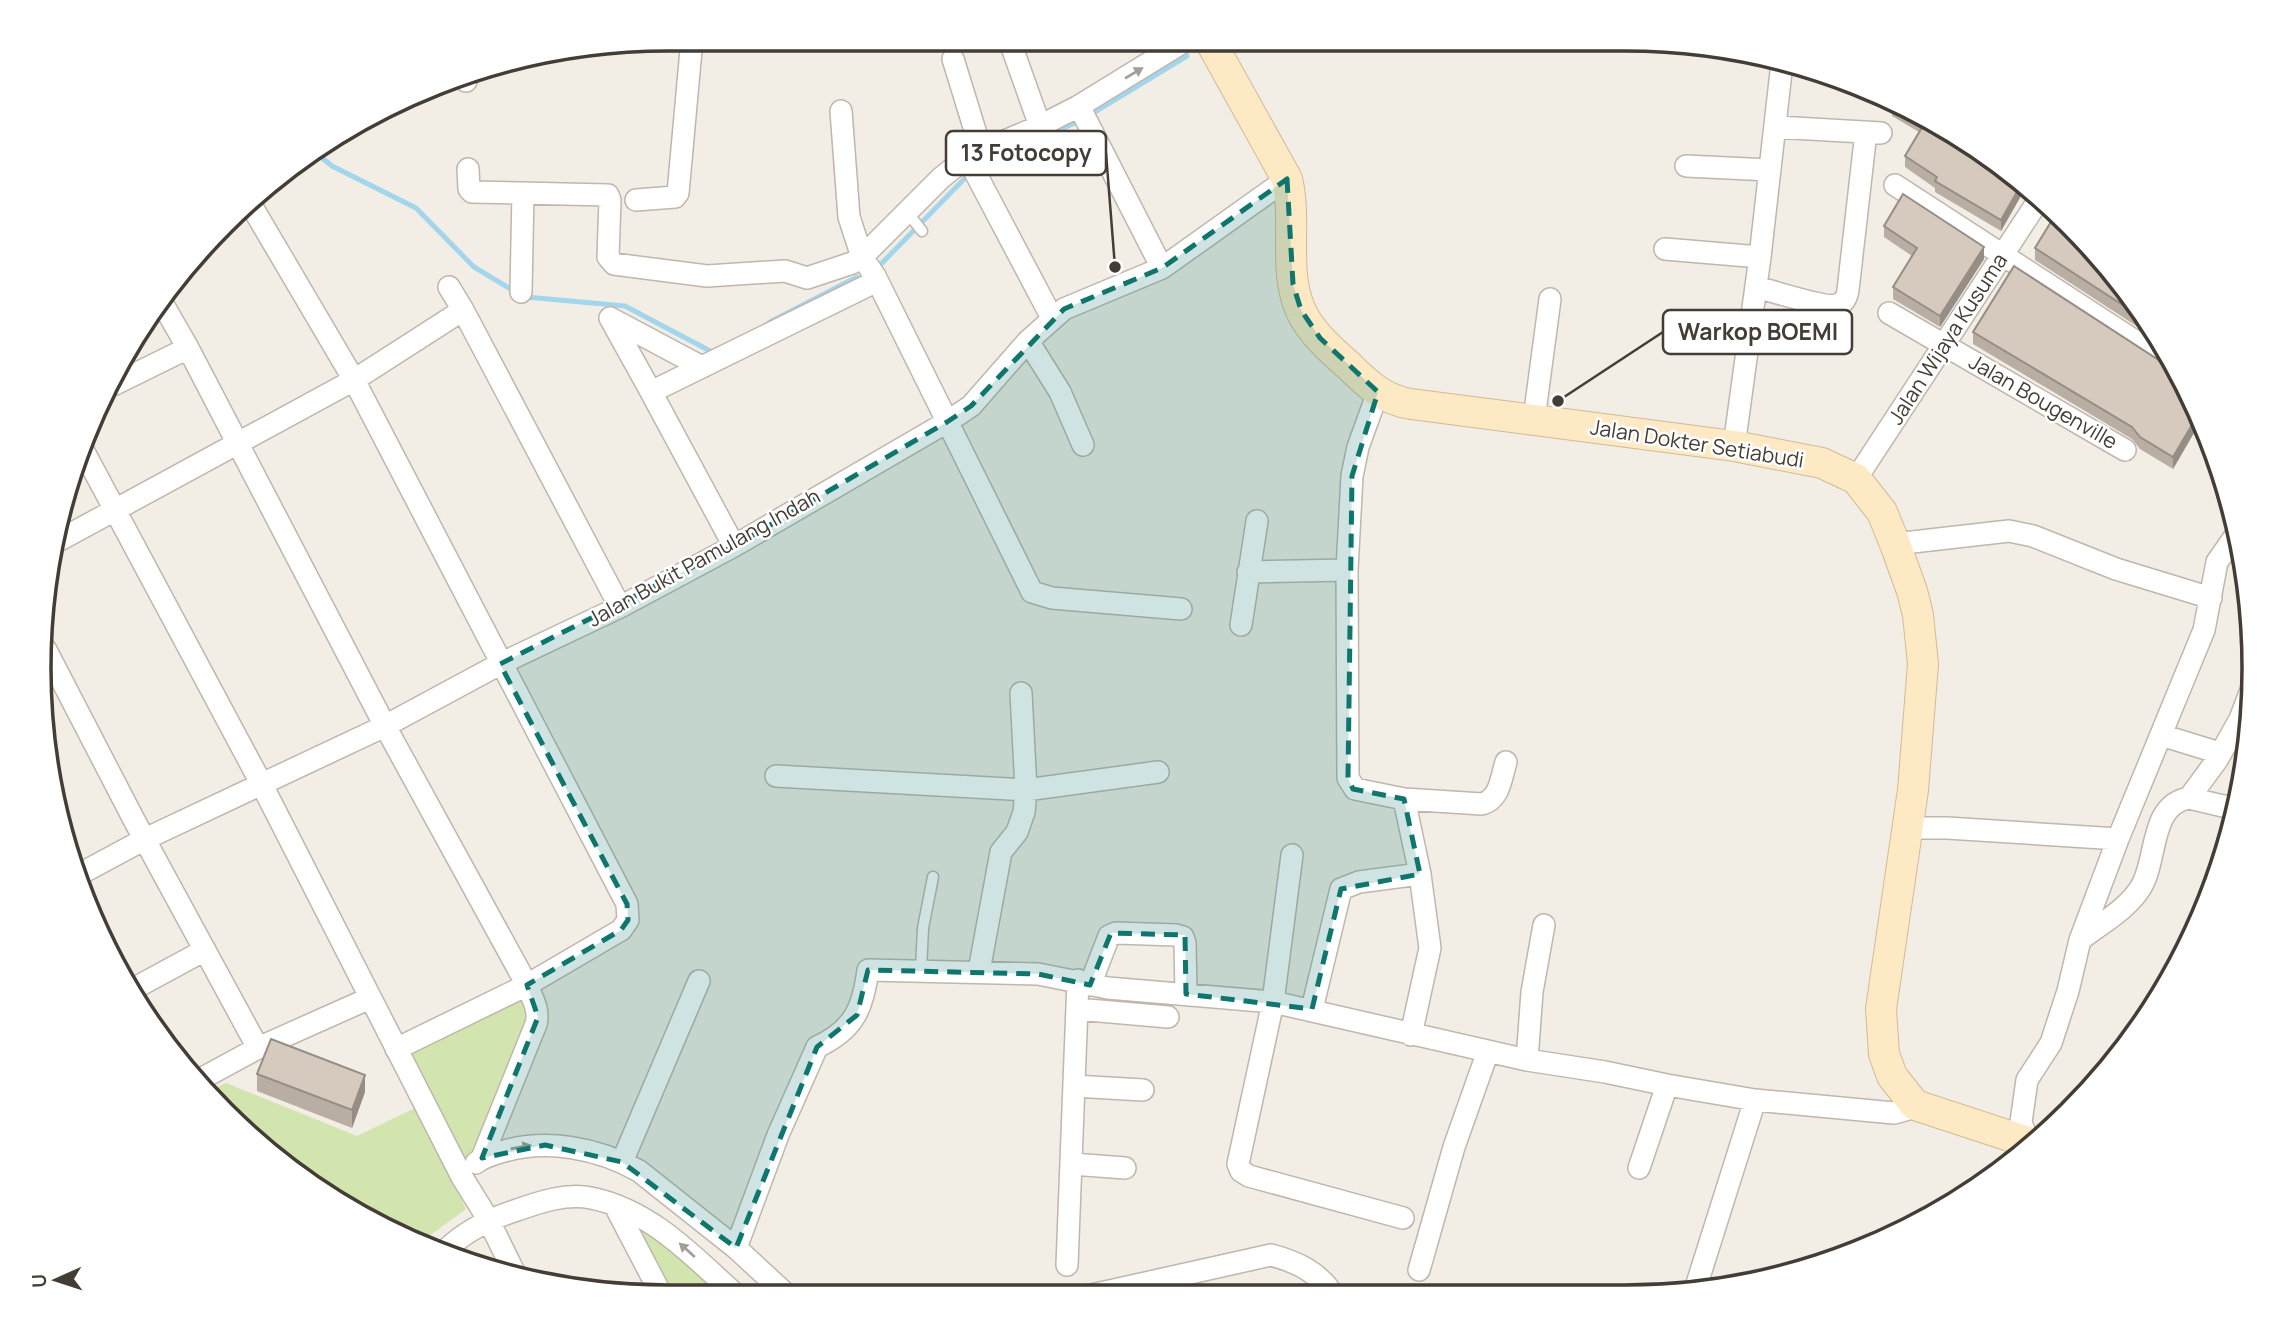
<svg xmlns="http://www.w3.org/2000/svg" width="2293" height="1336" font-family="Manrope,sans-serif">
  <rect width="100%" height="100%" fill="#f2ede5"/>
  <!-- green -->
  <path fill="#d2e5af" d="M521,995L531,1017L475,1154L463,1162L407,1053Z
    M226,1083L357,1136L417,1107L466,1209L421,1242L319,1192L210,1090Z
    M628,1224L663,1241L721,1296H668Z"/>
  <g fill="none" stroke-linecap="round" stroke-linejoin="round">
    <!-- stream -->
    <path stroke="#a3d6ed" stroke-width="5" d="M1088,116L1187,56
      M315,152L332,166L416,208L474,267L514,291
      M977,169L986,163L1079,121
      M882,263L969,174
      M526,297L625,306L712,352L717,349
      M770,322L857,277"/>
    <!-- lane casing -->
    <g stroke="#c0b6ab" stroke-width="13">
      <path id="lane" d="M907,212L922,231
        M921,970L923,928L933,877"/>
    </g>
    <!-- street casing -->
    <g stroke="#c0b6ab" stroke-width="24">
      <path id="street" d="M1009,39L1040,126
        M953,59L981,150
        M466,72V81
        M1079,106L1162,268
        M841,111L849,217L862,257L875,276L1032,592L1052,598L1181,609
        M1776,127L1881,133
        M967,157L1052,318
        M1686,166L1770,170
        M468,169L469,189L472,192L608,195L610,200L608,257L614,264L707,276L785,271L807,278L852,263L862,257L941,178L967,157L1040,126L1079,106L1188,39
        M1895,185L2175,367
        M636,200L675,197L678,193L692,39
        M251,205L354,380L627,904L628,920L621,930L527,985L396,1049
        M1665,249L1760,257
        M449,287L463,310
        M1756,287C1770,290 1828,310 1839,304C1845,302 1847,296 1848,290L1866,132
        M521,292L523,193
        M161,301L188,348L385,726L527,985C532,998 540,1010 536,1024L482,1158
        M1889,313L2125,450
        M610,318L702,367
        M610,318L651,392
        M1028,341L1060,392L1083,445
        M115,384L188,348
        M1378,392L1358,447L1352,476L1347,570L1348,778L1355,789L1404,799L1482,804C1500,799 1501,778 1506,762
        M1534,419L1550,299
        M1734,446L1760,257L1782,63
        M84,452L261,783L462,1177L488,1219L515,1274
        M1856,479L2040,198
        M56,542L354,380L463,310L620,607
        M1895,544L2009,531L2033,536L2116,569L2211,598
        M734,546L651,392L877,281
        M1248,572L1347,570
        M1241,625L1257,521
        M46,650L133,818L258,1048
        M2217,760L2240,719L2253,685
        M776,776L1026,790L1158,772
        M2189,798L2223,806H2238
        M1404,799L1420,874L1430,948L1411,1035
        M1907,828H1947L2118,839
        M1292,855L1273,1002L1238,1164L1241,1171L1249,1176L1403,1218
        M78,875L145,839L385,726L500,664L620,607L734,546L947,422L971,406L1028,341L1064,309L1162,268L1287,179
        M2080,940C2100,924 2127,910 2141,887C2158,859 2149,805 2189,798L2217,760L2213,751L2161,735
        M979,971L1001,852L1017,832L1024,812L1026,790L1021,693
        M1090,985L1109,936L1116,933L1176,935L1183,937L1185,943L1186,994
        M133,989L205,950
        M1077,1009L1168,1017
        M1312,1009L1341,889L1359,882L1420,874
        M1527,1060L1532,992L1544,925
        M199,1080L258,1048L370,998
        M1074,1086L1143,1090
        M2029,1145L2021,1122L2027,1080L2051,1043L2068,991L2080,940L2118,839L2204,630L2217,562L2238,532
        M622,1162L699,981
        M476,1163C483,1157 491,1155 501,1152C546,1138 598,1148 639,1171L736,1248L788,1296
        M1072,1164L1125,1168
        M1639,1168L1667,1085
        M615,1206L662,1296
        M736,1248L778,1135L817,1047C854,1030 863,1008 868,970L1038,974L1108,988L1273,1002L1527,1060L1605,1072L1667,1085L1755,1100L1894,1113L1905,1110L1915,1105
        M443,1253C463,1232 489,1219 517,1210C540,1202 566,1193 591,1198C651,1210 694,1257 737,1296
        M1067,1265L1078,980
        M1419,1270L1454,1147L1488,1051
        M1695,1290L1755,1100
        M1087,1296L1271,1255C1297,1262 1319,1272 1334,1296"/>
    </g>
    <!-- secondary casing -->
    <g stroke="#d1bb96" stroke-width="32">
      <path id="secondary" d="M1209,39L1287,179C1298,223 1281,276 1304,317C1315,336 1332,351 1348,365C1367,384 1384,400 1411,404L1734,446L1822,463L1856,479L1882,512L1895,544L1912,591L1918,615L1923,664L1913,790L1881,1009L1884,1054L1892,1076L1915,1105L2031,1143"/>
    </g>
    <!-- lane -->
    <use href="#lane" stroke="#fff" stroke-width="10"/>
    <!-- street -->
    <use href="#street" stroke="#fff" stroke-width="21"/>
    <!-- secondary -->
    <use href="#secondary" stroke="#fde9c4" stroke-width="30"/>
  </g>
  <!-- wall -->
  <path fill="#b8aea3" d="M1892,104L2026,187L2001,231L1935,192V188L1905,167V156L1919,132L1892,116Z
    M1884,226L1984,259L1940,327L1893,299V287L1912,256L1884,237Z
    M2035,248L2148,318L2161,342L2035,260Z
    M1973,332L2175,368L2202,419L2173,469L2140,449L2132,439L1973,344Z
    M257,1074L365,1092L352,1128L257,1091Z"/>
  <!-- shaded-wall -->
  <path fill="#968d85" d="M2022,183L2026,187L2001,231V220Z
    M1984,247V259L1940,327V316Z
    M2199,413L2202,419L2173,469V457Z
    M365,1075V1092L352,1128V1110Z"/>
  <!-- building -->
  <path fill="#d6cabe" stroke="#968d85" stroke-width="2" d="M1892,104L1974,144L2022,183L2001,220L1935,181L1937,177L1905,156L1924,124Z
    M1903,194L1984,247L1940,316L1893,287L1917,248L1884,226Z
    M2057,212L2070,223L2148,318L2152,324L2035,248Z
    M2014,266L2168,366L2175,368L2199,413L2173,457L2140,437L2132,427L1973,332Z
    M271,1039L365,1075L352,1110L257,1074Z"/>
  <!-- one-way arrows -->
  <defs><path id="oneway-solid" d="M-6-.8H1V-3.2L6.5 0L1 3.2V.8H-6Z" transform="scale(1.75)"/></defs>
  <g fill="#a29e9a">
    <use href="#oneway-solid" transform="translate(1134 73) rotate(-31)"/>
    <use href="#oneway-solid" transform="translate(521 1147) rotate(-10)"/>
    <use href="#oneway-solid" transform="translate(687 1250) rotate(-138)"/>
  </g>
  <!-- marked area -->
  <path fill="#0f766e" fill-opacity="0.2" stroke="#0f766e" stroke-width="5" stroke-dasharray="14 9" stroke-linejoin="round" d="M1287,179L1293,284L1301,310L1320,338L1378,392L1352,476L1348,778L1353,789L1404,799L1420,874L1341,889L1312,1009L1186,994L1185,935L1111,933L1090,985L1038,974L868,970L857,1015L817,1047L736,1248L622,1162L545,1145L482,1158L538,1017L527,985L621,930L628,920L627,904L500,664L734,546L947,422L971,406L1064,309L1162,268Z"/>
  <g text-anchor="middle" stroke-width="5" stroke-linejoin="round" paint-order="stroke">
    <!-- street labels -->
    <g font-size="21" fill="#443d35" stroke="#fff">
      <text transform="translate(1948 339) rotate(-57)" y="7">Jalan Wijaya Kusuma</text>
      <text transform="translate(2043 402) rotate(30)" y="7">Jalan Bougenville</text>
      <text transform="translate(1697 444) rotate(9)" y="7">Jalan Dokter Setiabudi</text>
      <text transform="translate(704 558) rotate(-29)" y="7">Jalan Bukit Pamulang Indah</text>
    </g>
  </g>
  <!-- crop -->
  <path d="M0 0H2293V1336H0ZM668 51H1625A617 617 0 0 1 2242 668V668A617 617 0 0 1 1625 1285H668A617 617 0 0 1 51 668V668A617 617 0 0 1 668 51Z" fill="#fff" fill-rule="evenodd"/>
  <path fill="none" stroke="#443d35" stroke-width="3.5" d="M668 51H1625A617 617 0 0 1 2242 668V668A617 617 0 0 1 1625 1285H668A617 617 0 0 1 51 668V668A617 617 0 0 1 668 51Z"/>
  <!-- callouts -->
  <path fill="none" stroke="#443d35" stroke-width="2.5" d="M1115 267L1106 153M1558 401L1663 332"/>
  <g fill="#443d35" stroke="#fff" stroke-width="2.5">
    <circle cx="1115" cy="267" r="7"/>
    <circle cx="1558" cy="401" r="7"/>
  </g>
  <g fill="#fff" stroke="#443d35" stroke-width="2.5">
    <rect x="946" y="131" width="160" height="44" rx="7"/>
    <rect x="1663" y="310" width="189" height="44" rx="7"/>
  </g>
  <g font-size="23" text-anchor="middle" font-weight="bold" fill="#443d35">
    <text x="1026" y="161">13 Fotocopy</text>
    <text x="1758" y="340">Warkop BOEMI</text>
  </g>
  <!-- north arrow -->
  <g transform="translate(56 1280) rotate(267)" stroke="#ffffff" stroke-width="5" paint-order="stroke">
  <path d="M0-5L12 26L0 18L-12 26Z" fill="#443d35"/>
  <text y="-10" font-size="19" font-weight="bold" text-anchor="middle" fill="#443d35">U</text>
  </g>
</svg>
